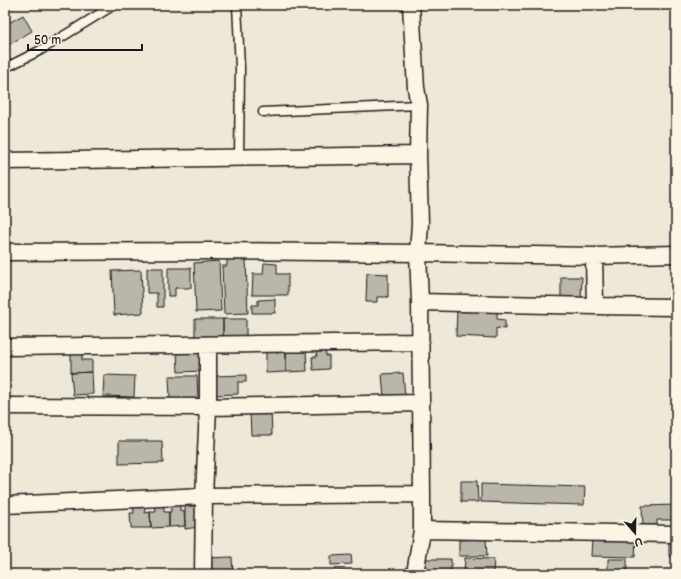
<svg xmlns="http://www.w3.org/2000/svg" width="681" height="579" font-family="'Balsamiq Sans',sans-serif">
  <rect width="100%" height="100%" fill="#eee8d9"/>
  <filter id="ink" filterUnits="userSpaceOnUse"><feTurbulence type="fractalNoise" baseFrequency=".025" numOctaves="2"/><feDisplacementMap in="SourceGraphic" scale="8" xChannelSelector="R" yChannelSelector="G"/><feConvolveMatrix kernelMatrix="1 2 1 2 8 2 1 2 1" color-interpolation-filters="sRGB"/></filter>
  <g filter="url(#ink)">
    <!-- building -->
    <path fill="#bab6aa" stroke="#1c1c1c" d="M23,15L32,31L5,47V25Z
      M227,259H246L248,313L224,314L222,266H227Z
      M219,261L221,311L196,312L194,263Z
      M264,263L277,264V274H288V295H252L253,274H263Z
      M147,268H163V307H157V293H147Z
      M168,268H191V288H175V296H168Z
      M141,270L143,313L114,315L112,271Z
      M367,273L388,274V297H377V302H366Z
      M561,277H582L581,300H561Z
      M275,299V313H252V305H258V300Z
      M457,309L497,311V319L505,320V329L496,328V338L456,336Z
      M195,319H223V337H195Z
      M223,319H246V337H223Z
      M306,348L307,371L286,372V349Z
      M201,349L202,371L178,372L177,350Z
      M286,349V372L266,373V350Z
      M325,349L326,356H329V369L313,370L312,357H317L316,350Z
      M71,354H82V360H92V372L71,373Z
      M92,372L93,394L73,395L71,373Z
      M403,373L405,396L384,398L382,374Z
      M104,375L135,376L134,397L103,396Z
      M246,375V382H238V394L214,395V376Z
      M169,376H197L198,399L170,400Z
      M271,410L272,435H251L250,411Z
      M119,441H162L163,463L119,464Z
      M461,481H477L478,502H461Z
      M481,484L585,487L584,505L481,502Z
      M180,500V511H184L185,526L169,527V512H171V501Z
      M144,502L145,513L150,512L151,528H131L130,513H134L133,503Z
      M164,502V512H169V527L151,528L150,512H156L155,503Z
      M676,505V520H657V525H643L642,506Z
      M185,506H198V527L185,529Z
      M592,537L636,538L635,557L591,556Z
      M669,537H676V557L669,556Z
      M486,539L487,556H459V540Z
      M351,555L352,564L331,565V556Z
      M232,557L233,574H207V558Z
      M465,558L494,559L493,574H464Z
      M424,559H451V574H425Z
      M608,559H627V571H608Z
      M333,570L355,571V574H333Z
      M299,572H312V574H299Z"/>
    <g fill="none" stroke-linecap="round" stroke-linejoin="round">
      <!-- lane casing -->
      <g stroke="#1c1c1c" stroke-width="11">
        <path id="lane" d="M237,5L240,68L239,158
          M5,68L39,51L114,5
          M263,112L419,105"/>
      </g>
      <!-- street casing -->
      <g stroke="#1c1c1c" stroke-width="19">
        <path id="street" d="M411,5L416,88L419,105L418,155L420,223L418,253L420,302L422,494V530L415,574
          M5,161L418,155
          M5,252L212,251L418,253L594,256
          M420,302L595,306L594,256L676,254
          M595,306L676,307
          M5,347L420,342
          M5,406L208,407L421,403
          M5,505L204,496L422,494
          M422,530L676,534
          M203,574L204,496L208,407V346"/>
      </g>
      <!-- lane -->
      <use href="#lane" stroke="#fcf5e5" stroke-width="8"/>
      <!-- street -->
      <use href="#street" stroke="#fcf5e5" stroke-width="16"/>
    </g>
  </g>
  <!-- margin -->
  <rect width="681" height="579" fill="none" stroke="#fcf5e5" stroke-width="20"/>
  <rect x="10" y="10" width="661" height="559" fill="none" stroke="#1c1c1c" stroke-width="1.5" filter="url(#ink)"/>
  <!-- north arrow -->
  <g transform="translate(635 533) rotate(160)" stroke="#fcf5e5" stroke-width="3" paint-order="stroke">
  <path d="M0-3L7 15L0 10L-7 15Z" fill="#1c1c1c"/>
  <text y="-6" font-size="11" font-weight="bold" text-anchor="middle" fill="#1c1c1c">U</text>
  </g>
  <!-- scale -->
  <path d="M28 44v6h114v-6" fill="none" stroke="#1c1c1c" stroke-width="2"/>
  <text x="34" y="44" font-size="12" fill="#1c1c1c" stroke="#fcf5e5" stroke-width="3" paint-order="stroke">50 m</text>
</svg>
